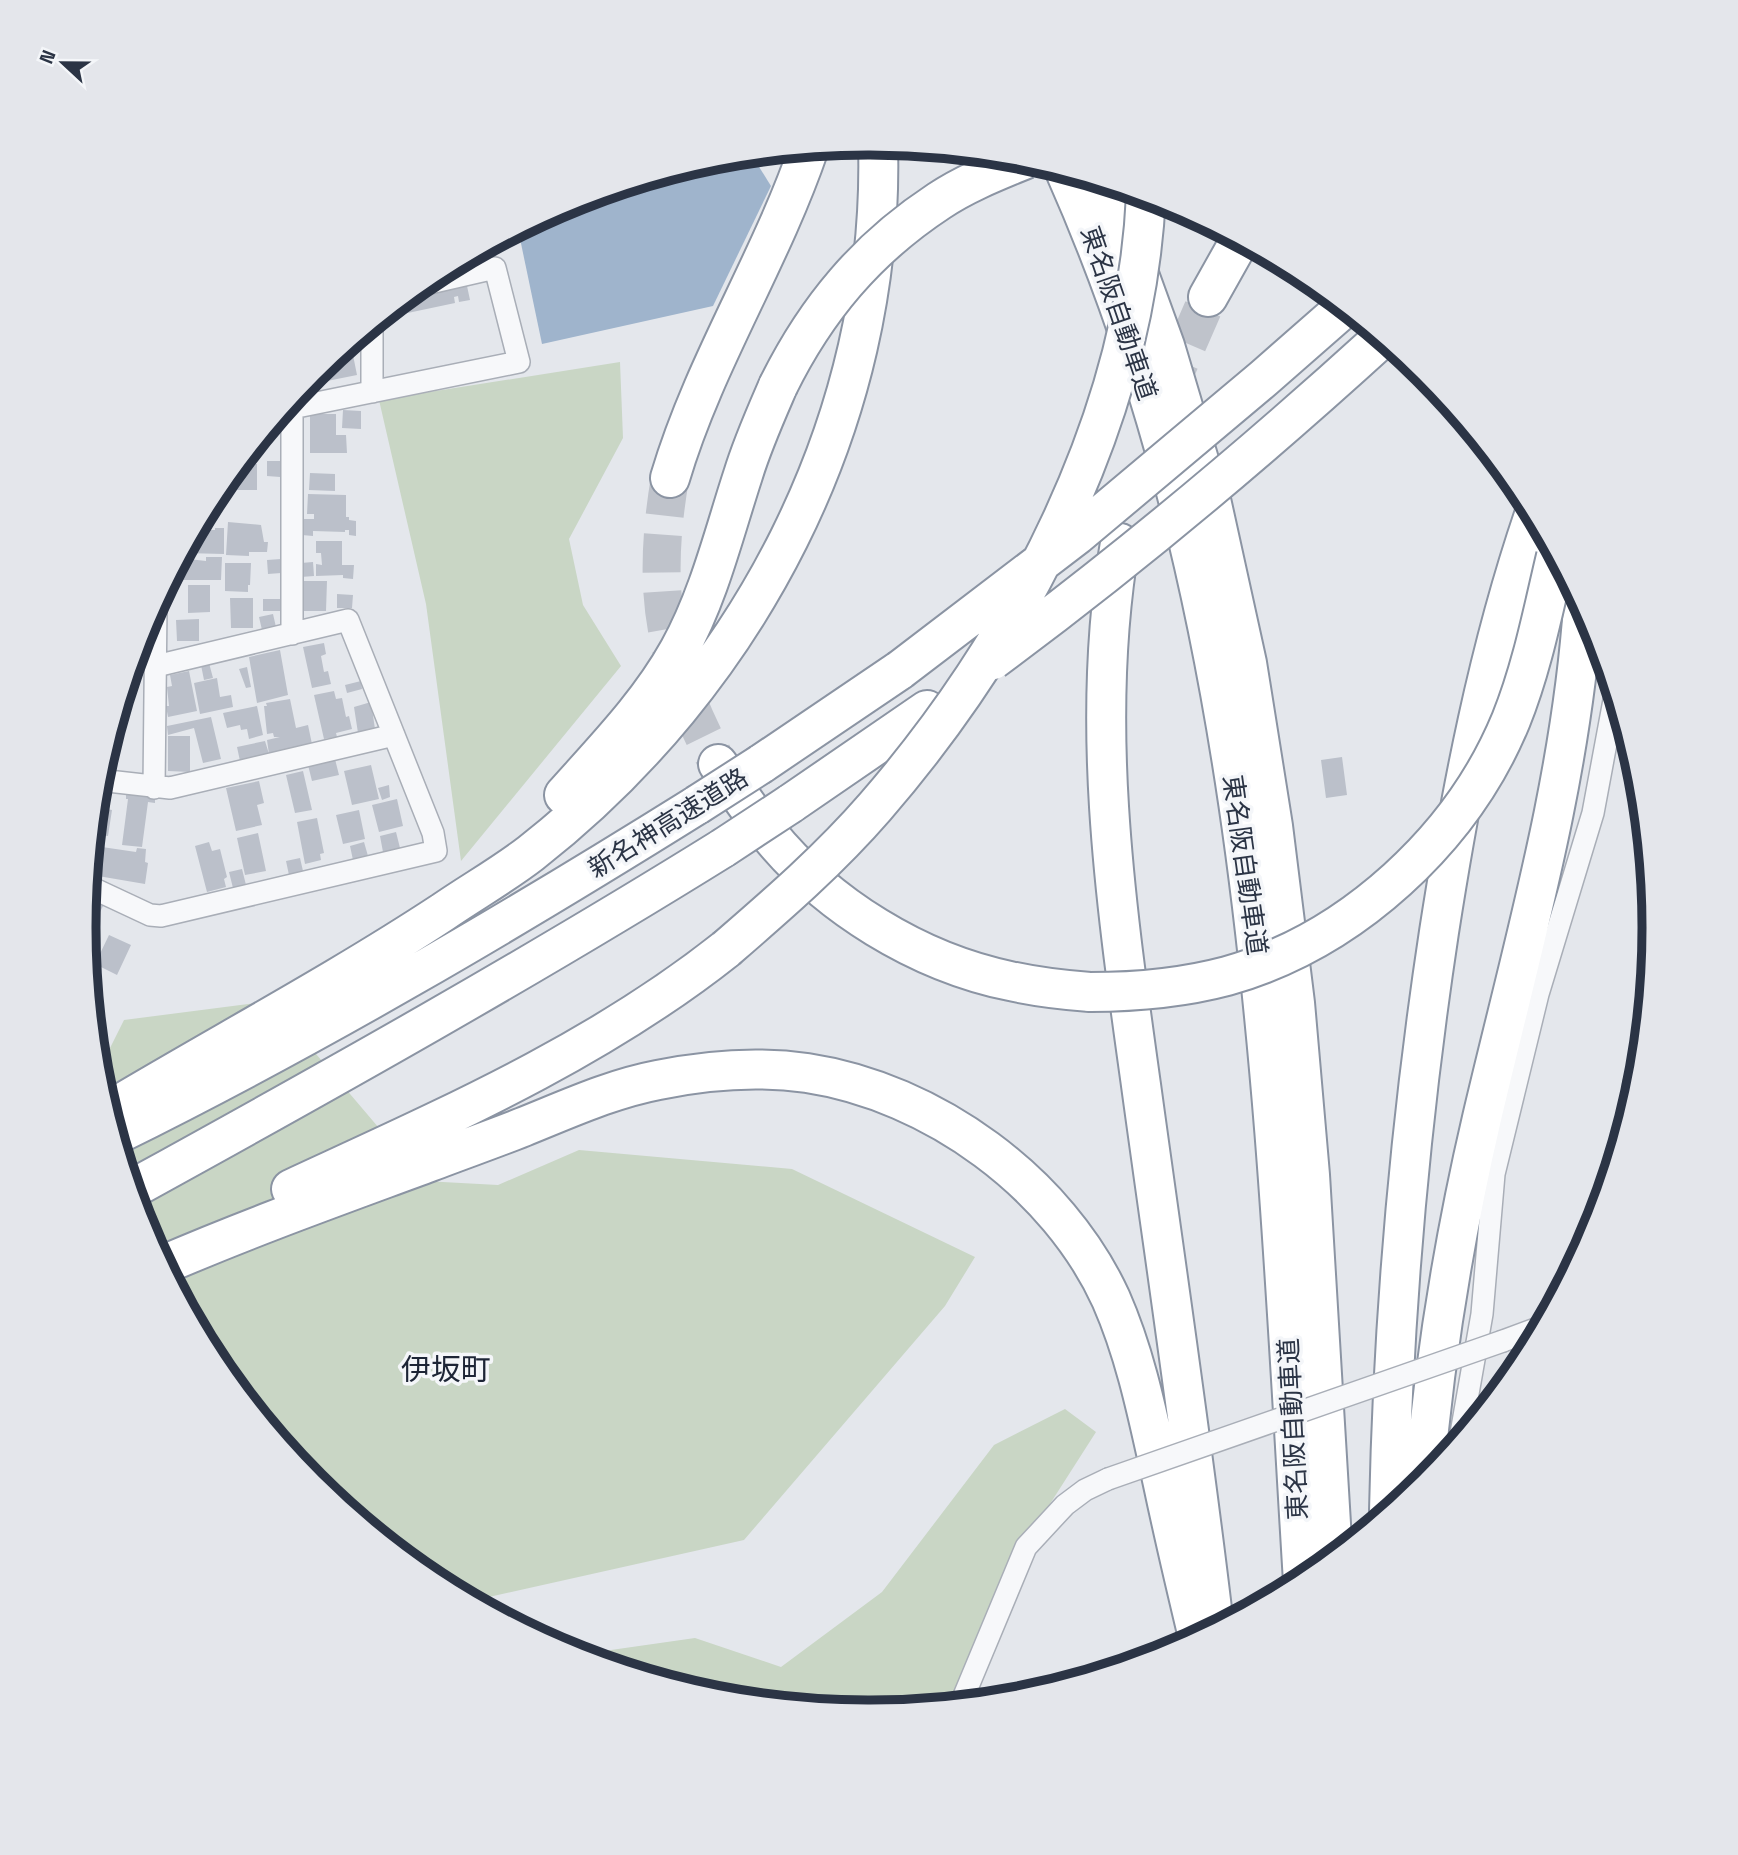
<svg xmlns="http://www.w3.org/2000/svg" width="1738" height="1855" font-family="'Space Grotesk','Noto Sans JP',sans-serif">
  <rect width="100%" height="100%" fill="#e4e7ec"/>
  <!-- green -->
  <path fill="#c9d6c5" d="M620,362L623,438L569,539L583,605L621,666L461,861L426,604L379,400Z
    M271,1001L424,1181L498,1185L579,1150L792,1169L975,1257L945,1306L744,1540L471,1601L433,1580L314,1482L216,1363L144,1228L98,1072L124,1020Z
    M1065,1409L1096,1432L1048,1507L1022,1542L957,1692L927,1707L869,1712L715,1697L576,1655L695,1638L781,1667L882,1592L994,1445Z"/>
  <!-- water -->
  <path fill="#9fb4cc" d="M751,154L771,186L713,306L542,344L518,229L569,202L716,158Z"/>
  <!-- building -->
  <path fill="#bbc0ca" d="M467,286L470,300L459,302L458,296L454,297L455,303L384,318V315L402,300Z
    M352,350L357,375L317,383L314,372L337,353Z
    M343,410L361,411V429L342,428Z
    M310,414H336V435H346L347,453H310Z
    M267,461H280V477L267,476Z
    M238,464H257V490H232V472Z
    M310,473L335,474V491L309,490Z
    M308,494L346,495V517H349V520L356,521V536L349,535V530H345V532L313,531V536L302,535L303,519H314V514H307Z
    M228,522L261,525L264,542H268L267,552H249V556L226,555Z
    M215,528H224V554L184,553L195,530H215Z
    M316,541H342V565H354L353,579L343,578V575L316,576V564L322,565L321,553H316Z
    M206,557H222L221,580H180V558L206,561Z
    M281,559V573L268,574L267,560Z
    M313,562L314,576L301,577V563Z
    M225,563H251L250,585H248V592L225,591Z
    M303,581H327L326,611H302Z
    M188,585H210V612L188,613Z
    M337,594L353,595L352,608H337Z
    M230,598H253V628H231Z
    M263,599H283V611H263Z
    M273,614L276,627L262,630L259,617Z
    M199,619V641H177L176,620Z
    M324,643L326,654L321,656L324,672L328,671L331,684L312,688L303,647Z
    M280,650L288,695L257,703L249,657Z
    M209,663L213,678L204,680L201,665Z
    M247,667L251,687L246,688L239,669Z
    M189,671L197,711L168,717L166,706H169L167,687L172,686L170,675Z
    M217,678L220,697L231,695L233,707L200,714L194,683Z
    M361,681L362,689L347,693L345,685Z
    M334,691L336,699L342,698L346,717L349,716L352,729L336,733L337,737L324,739L314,695Z
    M290,699L296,728L308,725L312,744L269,754L267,740L280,737H274L273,733L267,734L264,706H267L266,703Z
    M371,702L375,729L358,733L354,707Z
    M257,706L263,735L249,739L247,729L241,730L240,725L227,728L223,713Z
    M117,716H122V736H118L117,750L112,749V766L102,765Z
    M211,717L221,759L203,763L194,728L168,735L167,726Z
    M168,736H190V772L168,771Z
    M265,741L269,754L240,761L237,747Z
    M1342,757L1347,795L1326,798L1321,760Z
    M335,759L339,775L312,781L308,765Z
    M371,765L379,799L352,805L344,771Z
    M303,771L312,810L295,813L286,775Z
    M259,781L264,803L257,805L262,825L236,831L226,788Z
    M389,785L390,797L382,800L378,788Z
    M126,793L155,797V803L148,802L142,847L122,845L128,799H126Z
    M397,799L403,826L379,832L372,805Z
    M96,807L112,810L108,836L93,834Z
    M359,810L365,839L343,844L336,815Z
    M317,818L324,853L320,854L321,860L305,864L297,822Z
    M396,832L400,848L383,852L380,836Z
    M258,833L266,871L245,875L237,838Z
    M209,842L212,851L220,849L227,877L224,879L226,887L207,892L195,846Z
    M364,842L368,856L353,860L350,846Z
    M102,847L136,852L137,848L146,849L145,862L148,863L145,884L98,876Z
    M92,848L100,850L97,870L90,869Z
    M300,858L303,871L289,875L286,861Z
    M242,869L246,885L233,888L229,872Z
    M87,896L104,904L96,920L85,915Z
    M84,923L96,929L87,954L84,927Z
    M109,935L131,945L117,975L95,964Z"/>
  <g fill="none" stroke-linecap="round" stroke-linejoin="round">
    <!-- motorway-tunnel -->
    <path stroke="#bfc3cb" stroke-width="38" stroke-dasharray="38 19" stroke-linecap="butt" d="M1165,396L1208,297
      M670,478C651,591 663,663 718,764"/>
    <!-- minor casing -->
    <g stroke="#a9aeb7" stroke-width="24">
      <path id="minor" d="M372,325V392
        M292,399V634
        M292,408L519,362L495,268L421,285
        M99,780L170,788L394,735
        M154,788L156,605
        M88,886L150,915L161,916L436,851L433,833L348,620L156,666
        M1630,1111L1634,1083L1641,1062
        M1503,1341L1541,1327
        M1460,1439L1482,1314L1494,1174L1538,994L1593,813L1615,695
        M961,1703L1026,1547L1065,1505L1085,1490L1108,1479"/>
    </g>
    <!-- motorway casing -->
    <g stroke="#8b94a3" stroke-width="42">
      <path id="motorway" d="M1065,171C1261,612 1274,1107 1303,1582
        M1106,183L1165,346L1212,504L1247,663L1273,826L1295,1003L1310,1175L1333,1557
        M1208,297L1240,240
        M670,478C704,363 770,262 809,148
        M1120,543C1089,723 1116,906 1141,1085C1165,1260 1191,1434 1212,1609
        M718,764C734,787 750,811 768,833C827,906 918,962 1010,981C1037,987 1063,990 1090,992
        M761,764L900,670
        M564,795C605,749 649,704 679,650C709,596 724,533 743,475C752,445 765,416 778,386
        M790,804L927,710
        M108,1111C220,1044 335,983 443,912C472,892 504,874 531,853C748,683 886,422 878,143
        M116,1135C316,1036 508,923 697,805
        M132,1189C332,1079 530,968 723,848
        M291,1189C442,1119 595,1053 726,949
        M163,1265C251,1227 341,1195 430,1162C461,1150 493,1139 523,1127C568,1109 611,1089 658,1080C707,1070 758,1066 807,1073C933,1092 1058,1183 1111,1299C1137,1358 1149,1422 1163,1484C1174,1536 1186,1587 1198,1637
        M1424,1483C1434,1360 1454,1238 1482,1118C1522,948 1571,781 1583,606
        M1389,1511C1393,1318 1410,1123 1439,932C1461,791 1488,650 1534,515"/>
    </g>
    <!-- minor -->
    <use href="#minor" stroke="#f7f8fa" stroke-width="21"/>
    <!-- motorway -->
    <use href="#motorway" stroke="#fff" stroke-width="38"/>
    <!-- minor-bridge casing -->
    <g stroke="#a9aeb7" stroke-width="24" stroke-linecap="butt">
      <path id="minor-bridge" d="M1108,1479L1503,1341"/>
    </g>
    <!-- motorway-bridge casing -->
    <g stroke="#8b94a3" stroke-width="42" stroke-linecap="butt">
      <path id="motorway-bridge" d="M778,386C816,309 866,249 939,201C966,183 997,171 1026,159
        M993,660C1128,560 1258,451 1382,338
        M900,670L1077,535L1264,378L1345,307
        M697,805L761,764
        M723,848L790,804
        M726,949C778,904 830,859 875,807C1019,641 1136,418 1146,195
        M1090,992C1136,992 1182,988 1227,976C1351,941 1462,839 1511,720C1532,668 1543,611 1556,556"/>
    </g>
    <!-- minor-bridge -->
    <use href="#minor-bridge" stroke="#f7f8fa" stroke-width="21"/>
    <!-- motorway-bridge -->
    <use href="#motorway-bridge" stroke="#fff" stroke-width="38"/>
  </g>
  <g text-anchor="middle" stroke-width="7" stroke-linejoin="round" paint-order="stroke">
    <!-- street labels -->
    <g font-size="26" fill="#2b3445" stroke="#f4f6f9">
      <text transform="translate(1119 313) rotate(71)" y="9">東名阪自動車道</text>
      <text transform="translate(668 823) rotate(-32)" y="9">新名神高速道路</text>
      <text transform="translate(1245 865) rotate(82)" y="9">東名阪自動車道</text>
      <text transform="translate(1293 1429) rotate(-93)" y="9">東名阪自動車道</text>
    </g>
    <!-- quarter labels -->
    <g font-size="30" fill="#1d2536" stroke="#f4f6f9">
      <text x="446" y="1380">伊坂町</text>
    </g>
  </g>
  <!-- crop -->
  <path d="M0 0H1738V1855H0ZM868 155H870A772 772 0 0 1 1642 927V928A772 772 0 0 1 870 1700H868A772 772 0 0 1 96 928V927A772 772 0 0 1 868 155Z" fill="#e4e6eb" fill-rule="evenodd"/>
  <path fill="none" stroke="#2b3445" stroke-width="9" d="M868 155H870A772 772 0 0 1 1642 927V928A772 772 0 0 1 870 1700H868A772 772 0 0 1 96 928V927A772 772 0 0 1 868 155Z"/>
  <!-- north arrow -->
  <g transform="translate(63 63) rotate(292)" stroke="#f4f6f9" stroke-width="5" paint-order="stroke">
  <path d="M0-5L12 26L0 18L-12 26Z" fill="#2b3445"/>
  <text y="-10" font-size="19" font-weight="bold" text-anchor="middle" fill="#2b3445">N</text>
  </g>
</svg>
